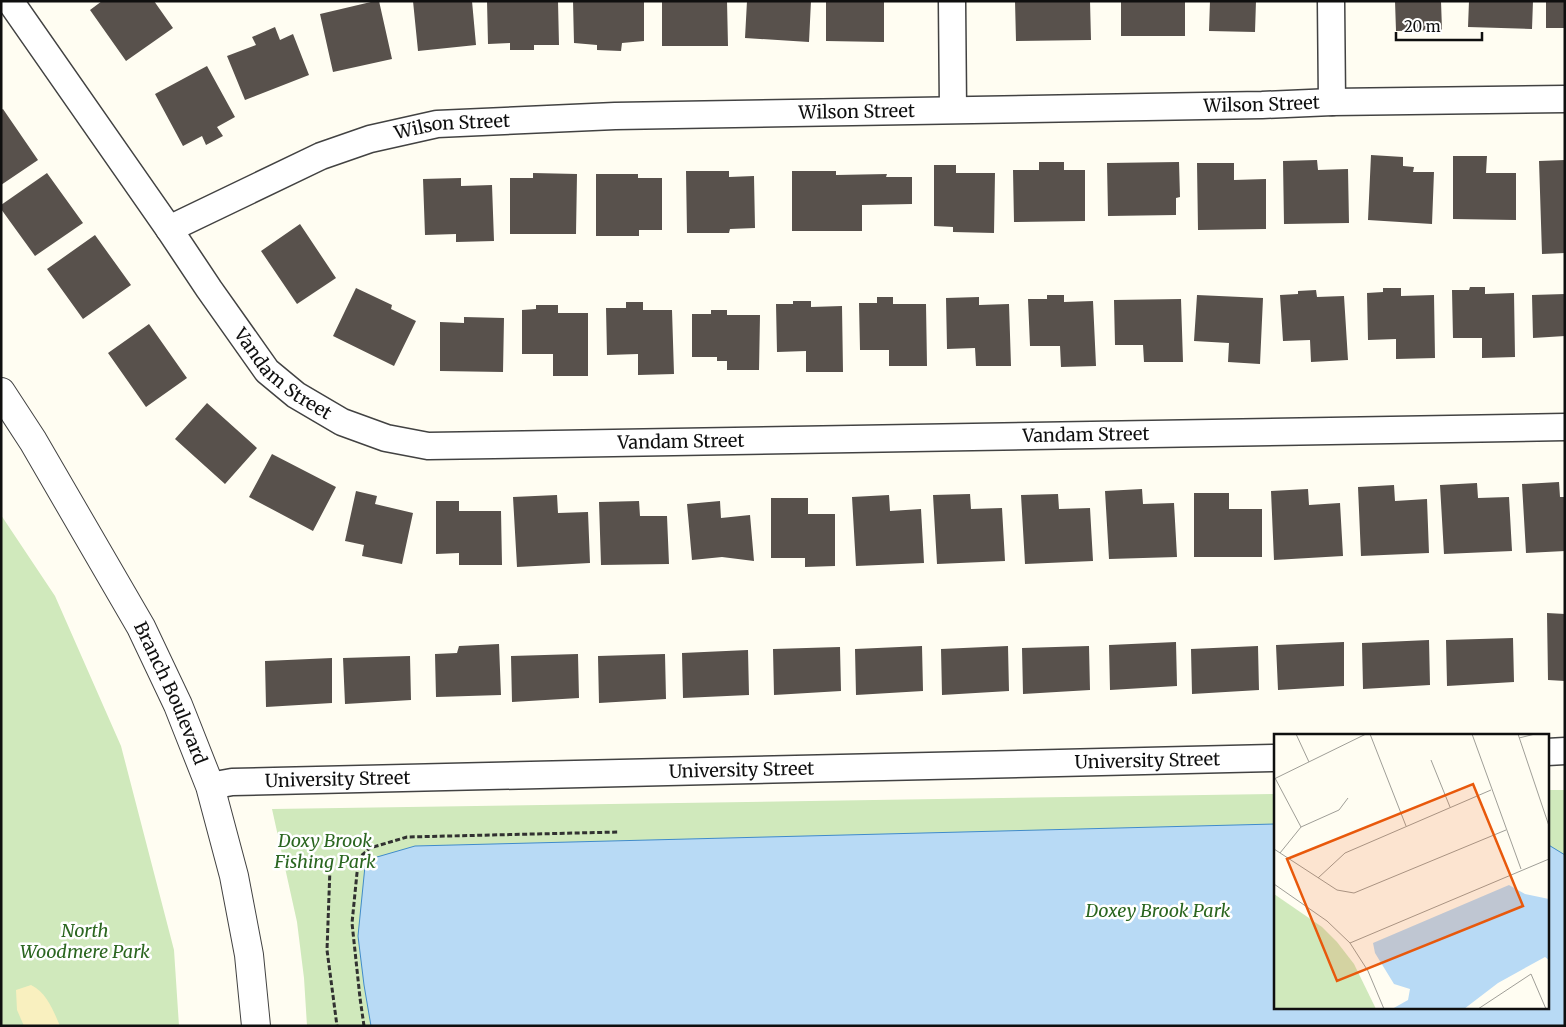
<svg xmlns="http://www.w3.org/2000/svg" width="1566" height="1027" font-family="Merriweather,serif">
  <rect width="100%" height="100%" fill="#fffdf2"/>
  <!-- green -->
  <path fill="#d0e9bc" d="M1,515L55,596L121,746L174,950L179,1026H1Z
    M1547,790H1565V1026H307L304,978L297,922L272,809L1275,794V1008H1547Z"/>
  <!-- sand -->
  <path fill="#f9f0bf" d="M31,985C47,993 53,1010 60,1026H24L17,1010L16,990Z"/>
  <!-- water -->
  <path fill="#b8daf5" stroke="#408bca" d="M1275,824V1008H1547V844L1565,855V1026H371L364,985L358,936L365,866L377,857L415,846Z"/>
  <!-- building -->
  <path fill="#58514c" d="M102,1H154L173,28L126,61L90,10Z
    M375,1H379L392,59L333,72L320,14Z
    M413,1H472L476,45L418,51Z
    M487,1H558L559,45H534V50H510V43L488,44Z
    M573,1H644V41L622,43L621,51L597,50V45L574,43Z
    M662,1H727L728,46H662Z
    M747,1H811L809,42L745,38Z
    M826,1H884V42L826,41Z
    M1015,1H1090L1091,40L1016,41Z
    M1121,1H1185V36H1121Z
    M1210,1H1256L1255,32L1209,31Z
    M1395,1H1441L1442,30L1396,31Z
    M1469,1H1533L1532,29L1468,27Z
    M1546,1H1565V28H1546Z
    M275,27L280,40L293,34L309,75L245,100L227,56L256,45L252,37Z
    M207,66L235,117L217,127L223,136L206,145L202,136L183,146L155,94Z
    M3,109L38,160L1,185V110Z
    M1371,155L1403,157V166L1414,167L1413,172H1434L1432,224L1368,220Z
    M1453,156H1487L1486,173H1516V220L1453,219Z
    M1317,160L1318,170L1348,169L1349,223L1284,224L1283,161Z
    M1565,160V253L1542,254L1539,161Z
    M1039,162H1064V170H1085V221L1014,222L1013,170H1039Z
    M1179,162L1180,197L1176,198V215L1108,216L1107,163Z
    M1197,163H1234V180L1266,179V229L1198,230Z
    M934,165H956V173H995L994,233L953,232V227L934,226Z
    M686,171H729V177L754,176L755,228L730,229L729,233H687Z
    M792,171H836V175L887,174L886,177H912V204L862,205V231H792Z
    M47,173L83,223L35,256L1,209V205Z
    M533,173L577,174L576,234H510V178H533Z
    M596,174H638V178H662V230H639V236H596Z
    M461,178V186L492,185L494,241L456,242V234L425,235L423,179Z
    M300,224L336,278L297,304L261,251Z
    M95,235L131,285L83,319L47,269Z
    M1470,287H1485V294L1514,293L1515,357L1482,358V338H1453L1452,290H1469Z
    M356,288L392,305L391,309L416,321L394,366L333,336Z
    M1383,288H1401V296L1434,295L1435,358L1396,359V339L1368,340L1367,293L1383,292Z
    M1316,290L1317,297L1344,296L1348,360L1311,362L1310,340L1283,341L1280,295L1298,294V291Z
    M1565,294V336L1533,338L1532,295Z
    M1047,295H1064V302L1093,301L1096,366L1061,367L1060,346H1030L1028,299H1047Z
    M1197,295L1263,298L1260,364L1228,362L1229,343L1194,341Z
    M877,297H893V304H926L927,366H889V350H860L859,303H877Z
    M979,297V305L1009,304L1011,366H976L975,348L947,349L946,298Z
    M1181,299L1183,362H1144L1143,345H1115L1114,300Z
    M793,301H811V307L842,306L843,372H806V351L777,352L776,304H793Z
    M626,302H643V310H672L674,374L638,375V354L607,355L606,308H626Z
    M536,305H558V313H588V376H553V354H522V310L536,309Z
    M711,310H727V315H760L759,370H727V361H717V357H692V314H711Z
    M464,317L504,318L503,372L440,371V322L464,323Z
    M149,324L187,378L146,407L108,353Z
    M207,403L257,448L225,484L175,439Z
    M272,454L336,487L313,531L249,497Z
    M1559,482L1560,497H1565V551L1526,553L1522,484Z
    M1477,483L1478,498L1509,497L1512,551L1444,554L1440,485Z
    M1394,485L1395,501L1427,499L1429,553L1361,556L1358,487Z
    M1142,489L1143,504L1174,503L1177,557L1109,559L1105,491Z
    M1308,489L1309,505L1340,503L1343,556L1274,560L1271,491Z
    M356,491L377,496L375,504L413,513L402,564L362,556L364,545L345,541Z
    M1194,493H1229V509H1262V557H1194Z
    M970,494L971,509L1002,508L1005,561L937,564L933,495Z
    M1058,494L1059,509L1090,508L1093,561L1025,564L1021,495Z
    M557,495L558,513L588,512L590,563L517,567L513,497Z
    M889,495L890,511L921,509L924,563L856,566L852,497Z
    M771,498H808V514H835V566L805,567V558H771Z
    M436,501H459V511H501L502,565H459V553L436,554Z
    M639,501L640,516H667L669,564L601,565L599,502Z
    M720,501L721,518L750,515L754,561L722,557L692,560L687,504Z
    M1547,613L1565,614V681L1548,680Z
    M1513,638L1514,682L1447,686L1446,640Z
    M1429,640L1430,685L1363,689L1362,643Z
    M1176,642L1177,686L1110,690L1109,645Z
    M1344,642V686L1278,690L1276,645Z
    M499,644L501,695L436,697L435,654L457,653L459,646Z
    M922,646L923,691L856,695L855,649Z
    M1008,646L1009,691L942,695L941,649Z
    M1089,646L1090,690L1023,694L1022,648Z
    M1258,646L1259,690L1192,694L1191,649Z
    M840,647L841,691L774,695L773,649Z
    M748,650L749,695L683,698L682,653Z
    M578,654L579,698L512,702L511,656Z
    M665,654L666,699L599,703L598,656Z
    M410,656L411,700L345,704L343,658Z
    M332,658V703L266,707L265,661Z"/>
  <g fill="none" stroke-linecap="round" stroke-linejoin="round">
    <!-- minor casing -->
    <g stroke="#424242" stroke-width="29">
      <g id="minor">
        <path id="s1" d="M10,1L169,229L209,289L267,371L296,395L342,422L386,438L428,446L1565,427"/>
        <path d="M952,1L953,109"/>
        <path d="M1331,1L1332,102"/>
        <path id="s2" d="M169,229L321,156L370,139L437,124L615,116L1262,105L1332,102L1565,99"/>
        <path d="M1547,752L1565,751"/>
        <path id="s3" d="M210,786L232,782L274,781L1275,758"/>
      </g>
    </g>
    <!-- tertiary casing -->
    <g stroke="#424242" stroke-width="30">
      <g id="tertiary">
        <path id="s4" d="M1,392L33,441L141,627L178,705L210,786L234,876L249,955L256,1026"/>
      </g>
    </g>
    <!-- path -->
    <path stroke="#313131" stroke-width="3" stroke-dasharray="5 2.5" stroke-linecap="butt" d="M330,868L327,950L337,1026
      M364,1026L360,998L352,923L357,873L360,857L370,848L407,837L619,832"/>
    <!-- minor -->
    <use href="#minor" stroke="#fff" stroke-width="26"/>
    <!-- tertiary -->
    <use href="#tertiary" stroke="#fff" stroke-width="28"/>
  </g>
  <g text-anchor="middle" stroke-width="5" stroke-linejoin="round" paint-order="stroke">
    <!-- street labels -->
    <g font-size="18" fill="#0f0f0f" stroke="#fff">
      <text dy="6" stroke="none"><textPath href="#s2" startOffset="1114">Wilson Street</textPath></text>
      <text dy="6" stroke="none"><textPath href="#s2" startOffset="709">Wilson Street</textPath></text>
      <text dy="6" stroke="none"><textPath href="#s2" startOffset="304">Wilson Street</textPath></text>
      <text dy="6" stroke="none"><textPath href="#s1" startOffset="464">Vandam Street</textPath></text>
      <text dy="6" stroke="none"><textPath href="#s1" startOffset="1289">Vandam Street</textPath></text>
      <text dy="6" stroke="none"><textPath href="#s1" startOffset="884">Vandam Street</textPath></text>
      <text dy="6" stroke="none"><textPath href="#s4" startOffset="346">Branch Boulevard</textPath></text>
      <text dy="6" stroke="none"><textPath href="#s3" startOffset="938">University Street</textPath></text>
      <text dy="6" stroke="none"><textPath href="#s3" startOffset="532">University Street</textPath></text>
      <text dy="6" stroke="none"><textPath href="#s3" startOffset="128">University Street</textPath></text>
    </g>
    <!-- park labels -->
    <g font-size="18" font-style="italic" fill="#2b6620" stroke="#fff">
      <text x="325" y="847">Doxy Brook<tspan x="325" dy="21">Fishing Park</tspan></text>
      <text x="1158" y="917">Doxey Brook Park</text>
      <text x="85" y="937">North<tspan x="85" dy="21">Woodmere Park</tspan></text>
    </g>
  </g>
  <!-- overview -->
  <g transform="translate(1274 734)">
    <rect width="275" height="275" fill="#fffdf2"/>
    <path d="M0,160L48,193L63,208L80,230L102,275H0Z" fill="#d0e9bc"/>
    <path d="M235,151L251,160L275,165V226L271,223L224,249L190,275H118L134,266L136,255L120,250L101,219L99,209Z" fill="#b8daf5"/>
    <path fill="none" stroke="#9f9e97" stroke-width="1" d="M22,0L35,28M96,0L132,92M198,0L247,135M244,0L275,92M245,4L261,0M157,26L176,73M1,44L27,93M0,45L92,0M0,115L63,156L80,159L232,96M6,119L27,93L65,76L74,64M44,144L71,119L217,56M0,150L53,187L76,209L94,237L110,275M76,209L275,125M204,275L257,240L272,275"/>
    <path fill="#e8590c" fill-opacity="0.15" stroke="#e8590c" stroke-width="2.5" d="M199,50L249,172L63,247L13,125Z"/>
    <rect width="275" height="275" fill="none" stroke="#0f0f0f" stroke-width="2.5"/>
  </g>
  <!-- border -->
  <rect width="1566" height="1027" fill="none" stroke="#0f0f0f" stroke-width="5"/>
  <!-- scale -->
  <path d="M1396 32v8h86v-8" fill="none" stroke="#0f0f0f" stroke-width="2.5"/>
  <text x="1404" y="32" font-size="15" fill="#0f0f0f" stroke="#ffffff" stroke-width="4" paint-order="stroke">20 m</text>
</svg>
